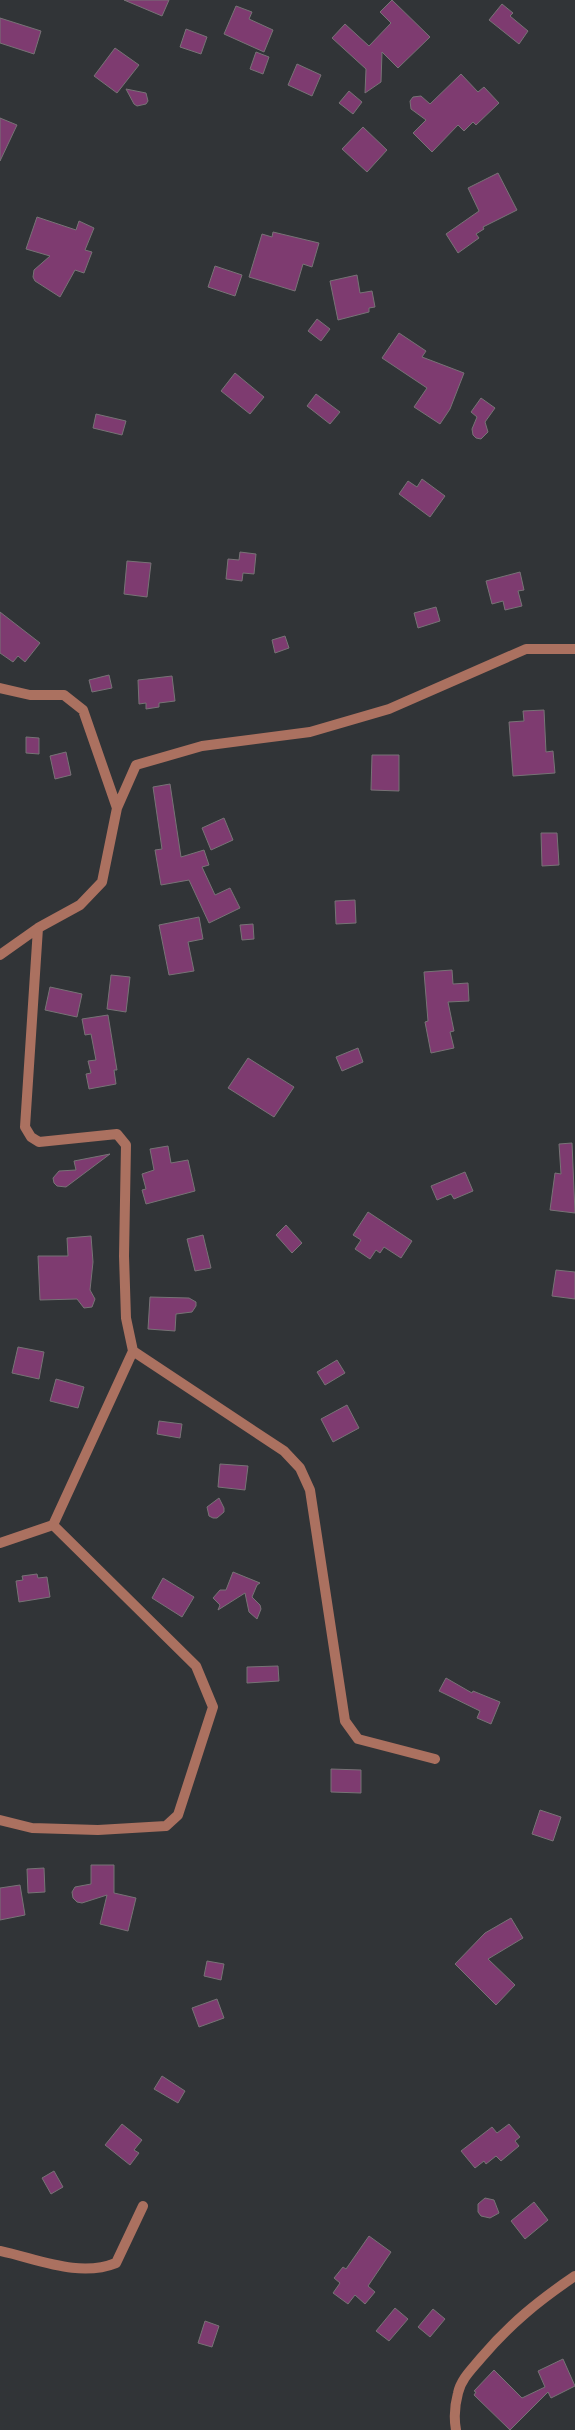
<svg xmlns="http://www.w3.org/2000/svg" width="575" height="2430" font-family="'DM Sans',sans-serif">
  <rect width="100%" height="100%" fill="#313437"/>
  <!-- building -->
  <path fill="#7e3b70" stroke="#777376" d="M124,0H169L162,16Z
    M392,0L430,37L398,68L382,52L381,82L365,93L366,69L332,38L345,24L369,46L391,23L380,12Z
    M502,4L513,13L510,16L528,31L519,44L489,20Z
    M236,6L252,12L249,19L273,30L264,52L224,34Z
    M0,18L41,31L34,54L0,43Z
    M186,29L207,37L201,54L180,47Z
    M115,48L139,65L117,93L94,76Z
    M256,52L269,57L263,74L250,69Z
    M297,64L321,75L312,96L288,85Z
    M461,74L478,92L484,87L499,103L476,125L473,122L464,131L458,125L432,152L413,133L426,120L411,109L410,101L413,97L421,96L430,104Z
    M126,89L146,93L148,101L146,104L137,106L134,104Z
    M349,91L362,102L353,114L339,103Z
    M0,118L17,125L0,161Z
    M363,127L387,150L367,172L342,149Z
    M498,173L517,210L483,227L484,229L476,234L479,238L458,253L446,234L479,211L468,188Z
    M37,217L76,230L79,221L94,228L85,250L92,252L84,273L75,270L60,297L35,281L33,277L34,270L50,256L26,249Z
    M273,232L319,243L312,267L303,264L295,291L249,277L262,234L272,237Z
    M215,266L242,275L235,296L208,287Z
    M357,275L360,293L372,291L375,307L369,308V312L338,320L330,281Z
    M317,319L330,329L321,341L308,331Z
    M399,333L426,351L422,357L464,373L450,409L440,424L414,407L427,388L382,358Z
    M235,373L264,397L250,414L221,391Z
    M316,394L340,412L330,424L307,406Z
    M481,398L495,408L485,422L488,432L481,439L476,438L473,435L472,429L477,417L471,412Z
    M96,414L126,421L122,435L93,428Z
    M422,479L445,496L430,517L399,494L408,481L417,487Z
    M240,552L256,554L254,574L243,573L242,581L226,579L228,559L239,560Z
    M127,561L151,563L147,597L124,594Z
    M520,572L524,590L518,591L522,606L505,610L503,601L492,604L486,581Z
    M436,607L440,621L418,628L414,613Z
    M0,612L40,643L25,662L18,656L13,662L0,653Z
    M285,636L289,648L275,653L272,640Z
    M109,675L112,688L92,692L89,680Z
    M172,676L175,701L159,703V707L146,709V703L139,704L138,680Z
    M544,710L546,752L553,751L555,773L513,776L509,722L524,721L523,711Z
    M26,737L39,738V754L26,753Z
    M66,752L71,775L55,779L50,756Z
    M372,755H399V791L371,790Z
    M170,784L181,857L204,850L209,865L202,867L215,895L230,888L240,908L209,923L189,880L161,885L155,850L162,849L153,787Z
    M224,818L233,840L211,850L202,828Z
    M541,833H557L559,865L542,866Z
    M355,900L356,923L336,924L335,901Z
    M199,917L203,939L188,942L194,971L169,975L159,925Z
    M253,924L254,939L242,940L240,925Z
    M452,970L453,984L468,983L469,1001L448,1002L454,1031L450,1032L454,1048L431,1053L425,1022L428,1021L424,972Z
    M111,975L130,977L126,1012L107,1009Z
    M50,987L82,994L77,1017L45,1010Z
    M108,1015L117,1070H114L116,1084L89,1089L86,1074L91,1073L88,1061L96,1060L91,1034L85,1035L82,1019Z
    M358,1048L363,1062L342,1071L336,1057Z
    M248,1058L294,1087L274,1117L228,1088Z
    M572,1143L575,1213L550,1210L555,1173L561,1174L559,1144Z
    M168,1146L171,1163L188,1160L195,1191L146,1204L142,1190L146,1189L142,1174L154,1170L150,1149Z
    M110,1154L66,1187L57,1186L54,1183L53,1178L59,1171L76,1170L74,1161Z
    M465,1172L473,1191L454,1199L451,1194L437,1200L431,1186Z
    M368,1212L412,1241L401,1258L384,1247L380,1253L376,1250L370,1259L355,1249L361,1240L353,1235Z
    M286,1225L302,1243L292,1253L276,1235Z
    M203,1235L211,1268L195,1271L187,1239Z
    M91,1236L93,1262L90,1290L95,1299L92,1307L84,1308L77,1299L40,1300L38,1256H68L67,1238Z
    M556,1270L575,1272V1299L552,1296Z
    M150,1297L189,1298L196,1302V1306L192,1312L176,1314L175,1331L148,1329Z
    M18,1347L44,1352L39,1379L12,1373Z
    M337,1360L345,1373L325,1385L317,1372Z
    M56,1379L84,1387L78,1408L50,1401Z
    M347,1405L359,1428L333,1442L321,1419Z
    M159,1421L182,1424L180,1438L157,1434Z
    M220,1464L248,1466L245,1490L218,1487Z
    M219,1498L224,1508V1512L217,1518H213L209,1516L207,1507Z
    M233,1572L260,1583L257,1585L252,1597L260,1605L261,1609L257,1619L249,1612L245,1593L218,1610L220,1605L213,1598L220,1590H226Z
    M37,1574L38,1578L47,1577L50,1597L19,1602L16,1581L23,1580L22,1576Z
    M163,1578L194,1597L182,1617L152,1598Z
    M278,1666L279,1681L247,1683V1667Z
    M446,1678L472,1693L473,1691L500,1702L491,1724L477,1718L480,1711L439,1691Z
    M331,1769L361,1770V1793L331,1792Z
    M540,1810L561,1817L553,1841L532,1834Z
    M91,1865H114V1893L136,1898L128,1931L100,1924L107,1895L82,1903L77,1902L73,1898L72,1892L75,1887L91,1884Z
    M44,1868L45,1892L28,1893L27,1869Z
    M20,1885L25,1915L0,1920V1888Z
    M511,1918L523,1938L488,1959L515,1985L496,2005L455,1964L485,1933Z
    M207,1961L224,1964L221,1980L204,1976Z
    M217,1999L224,2018L199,2027L192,2008Z
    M162,2076L185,2091L178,2103L154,2089Z
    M122,2124L142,2140L134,2150L139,2153L130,2165L105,2145Z
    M509,2124L520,2137L515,2141L519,2146L501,2161L496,2156L486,2164L484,2161L475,2168L461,2151L492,2127L497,2133Z
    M54,2171L63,2187L51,2194L42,2178Z
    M485,2198L494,2200L499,2213L490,2218L481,2216L478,2212V2204Z
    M534,2202L548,2220L525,2239L511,2221Z
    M369,2236L391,2252L368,2286L375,2292L365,2304L355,2295L348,2304L333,2293L340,2283L334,2278L343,2267L346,2269Z
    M395,2308L408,2319L389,2341L376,2331Z
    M433,2309L445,2319L430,2337L418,2327Z
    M205,2321L219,2326L212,2347L198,2343Z
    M563,2359L575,2386L551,2398L548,2392L510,2430L474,2395L476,2392L474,2391L494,2370L522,2398L545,2387L538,2371Z"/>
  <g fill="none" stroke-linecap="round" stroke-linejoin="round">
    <!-- minor -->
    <path stroke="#ab7160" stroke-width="10" d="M0,688L30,695H64L83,710L117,808
      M0,955L38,928L80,905L102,882L117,808L136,765L202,746L310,732L389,709L526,649H575
      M133,1351L284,1451L300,1468L310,1490L345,1721L358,1739L435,1759
      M0,1543L53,1525L133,1351L126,1318L124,1256L126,1145L117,1134L39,1142L31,1137L25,1127L38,928
      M0,1820L32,1828L98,1830L166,1826L178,1815L213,1707L196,1666L53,1525
      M0,2251C38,2259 79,2278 116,2263L143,2206
      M456,2430C454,2419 455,2404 458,2393C461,2379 472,2369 481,2358C510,2324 538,2301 575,2276"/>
  </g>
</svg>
